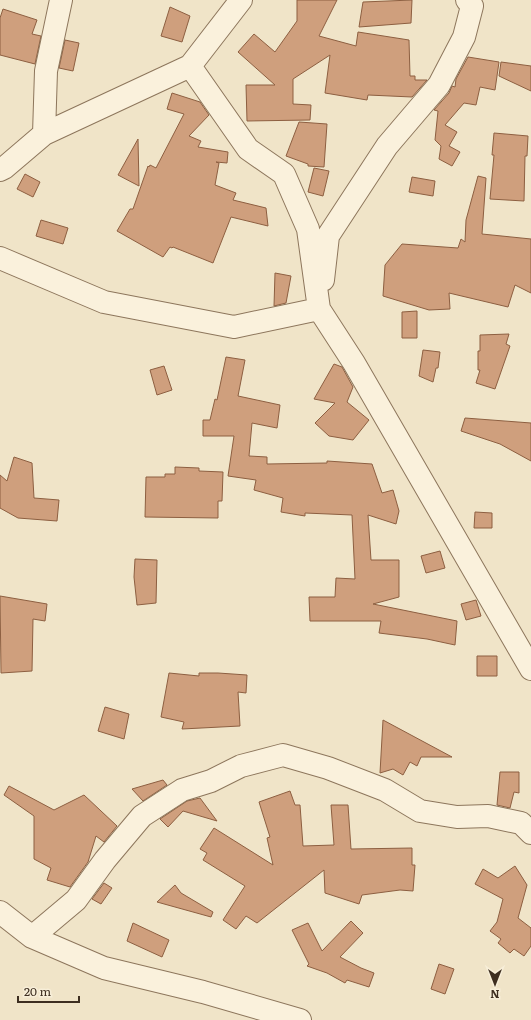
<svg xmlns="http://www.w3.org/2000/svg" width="531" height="1020" font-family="Literata,serif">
  <rect width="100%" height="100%" fill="#f0e4c8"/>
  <!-- building -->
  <path fill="#cf9f7d" stroke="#8d5f41" d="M297,0H337L319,36L356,46L358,32L409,40L410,76H415V80H427L412,97L368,95L367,100L325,93L330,55L293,79V104L311,105L310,120L247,121L246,85H275L238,52L254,34L275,52L297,21Z
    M412,0L411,23L359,27L363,2Z
    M170,7L190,16L182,42L161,36Z
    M3,9L37,20L32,34L41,36L35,64L0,55V18Z
    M65,40L79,43L73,71L59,68Z
    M468,57L499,62L495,90L480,87L476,105L464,103L445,125L457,132L449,146L460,152L452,166L439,159L441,146L435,140L438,111L434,110L449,93L452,86L455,87L456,79Z
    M501,62L531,66V91L499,76Z
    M172,93L200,102L209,115L189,136L201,141L198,147L228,152L227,163L216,162L219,163L215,185L236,193L233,200L266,208L268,226L231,217L213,263L173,247L172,248L170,247L163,257L117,231L130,209H133L148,166L149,167L150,165L156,168L184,114L167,109Z
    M299,122L327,124L324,167L308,166V164L286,156Z
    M494,133L528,136L527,156H525L524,201L490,199L494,155H492Z
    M138,139L139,186L118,175Z
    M314,168L329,171L323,196L308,192Z
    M25,174L40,182L33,197L17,189Z
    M478,176L486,178L482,234L531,239V293L515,285L508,307L449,293L450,309L429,310L383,296L385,265L402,244L458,248L461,239L465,242L466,220Z
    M412,177L435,181L433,196L409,192Z
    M41,220L68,228L63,244L36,236Z
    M275,273L291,276L286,303L274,306Z
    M417,311V338H402V312Z
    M509,334L506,344L510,346L495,389L476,383L480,370H478V351H480V335Z
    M423,350L440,352L438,368H436L433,382L419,376Z
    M226,357L245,360L238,396L280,405L277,428L252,423L249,456L267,457V464L327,463V461L372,464L382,493L393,490L399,511L396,524L368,515L371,560H399V597L373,604L457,621L455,645L427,639L379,633L381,621H310L309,597H335L336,578L355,579L352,515L305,513V516L281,512L283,498L254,490L256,480L228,476L234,436H203V420H210L215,399L217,400Z
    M334,364L342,367L353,387L347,402L369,420L353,440L329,436L315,423L335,403L314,399Z
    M164,366L172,390L157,395L150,370Z
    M465,418L531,423V461L500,444L461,431Z
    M14,457L32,463L34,498L59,500L57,521L18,518L0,508V475L7,481Z
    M175,467L199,468V471L223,472L222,501H218V518L145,517L146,477H165V474H175Z
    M475,512L492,513V528H474Z
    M440,551L445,568L426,573L421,556Z
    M135,559L157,560L156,603L137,605L134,577Z
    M0,596L47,604L45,621L33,619L32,671L1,673Z
    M476,600L481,616L466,620L461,604Z
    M477,656H497V676H477Z
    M169,673L199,676V673H218L247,675L246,693L238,692L240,726L182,729L184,722L161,717Z
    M105,707L129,714L124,739L98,731Z
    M383,720L452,757H421L417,766L410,762L403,775L393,769L380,773Z
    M500,772H519V793L514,792L510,808L497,805Z
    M163,780L167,785L143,801L132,789Z
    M9,786L54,810L84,795L117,826L104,842L96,836L88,862L70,887L47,880L51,868L34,859V816L4,795Z
    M290,791L295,805H300L303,846L334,845L331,805H348L351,849L412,848V865H415L413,891L400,890L362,895L359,904L325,893L324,870L257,923L246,916L236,929L223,920L245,886L203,860L207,853L200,849L214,828L273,865L267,838L270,837L259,802Z
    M200,798L217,821L183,811L168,827L160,819L187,801Z
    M515,866L527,885L518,918L531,928V946L524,956L514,949L510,953L498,943L501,939L490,931L497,922L503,899L475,884L483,869L498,878Z
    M104,883L112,888L101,904L92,899Z
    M175,885L181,893L213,912L211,917L157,902Z
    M351,921L363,933L340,957L361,968L374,973L369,987L347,980L345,983L327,973L307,966L309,964L292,930L308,923L322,951Z
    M133,923L169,940L162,957L127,941Z
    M439,964L454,969L445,994L431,989Z"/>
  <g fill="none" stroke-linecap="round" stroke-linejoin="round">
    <!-- minor casing -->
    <g stroke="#8d765c" stroke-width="24">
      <path id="minor" d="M241,0L190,66L248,149L284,174L308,229L319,309
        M44,134L46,71L61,0
        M0,170L4,168L44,134L190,66
        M0,258L104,302L234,327L319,309L354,363L531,669
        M323,280L328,236L387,146L439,85L464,37L472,6L467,0
        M0,912L32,937L104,968L203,992L300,1020
        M32,937L76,900L105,860L142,816L182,790L211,781L241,766L283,755L328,768L385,790L420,811L457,817L488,816L521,823L531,833"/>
    </g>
    <!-- minor -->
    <use href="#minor" stroke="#faf1dc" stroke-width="22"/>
  </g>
  <!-- north arrow -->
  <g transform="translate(495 984) rotate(180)" stroke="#f7eed8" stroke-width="3" paint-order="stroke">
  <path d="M0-3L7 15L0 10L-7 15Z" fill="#3d2e20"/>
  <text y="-6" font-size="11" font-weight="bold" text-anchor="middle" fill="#3d2e20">N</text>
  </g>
  <!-- scale -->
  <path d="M18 996v6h61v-6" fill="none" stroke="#3d2e20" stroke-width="2"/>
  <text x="24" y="996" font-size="12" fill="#3d2e20" stroke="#f7eed8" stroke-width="3" paint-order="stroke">20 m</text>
</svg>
